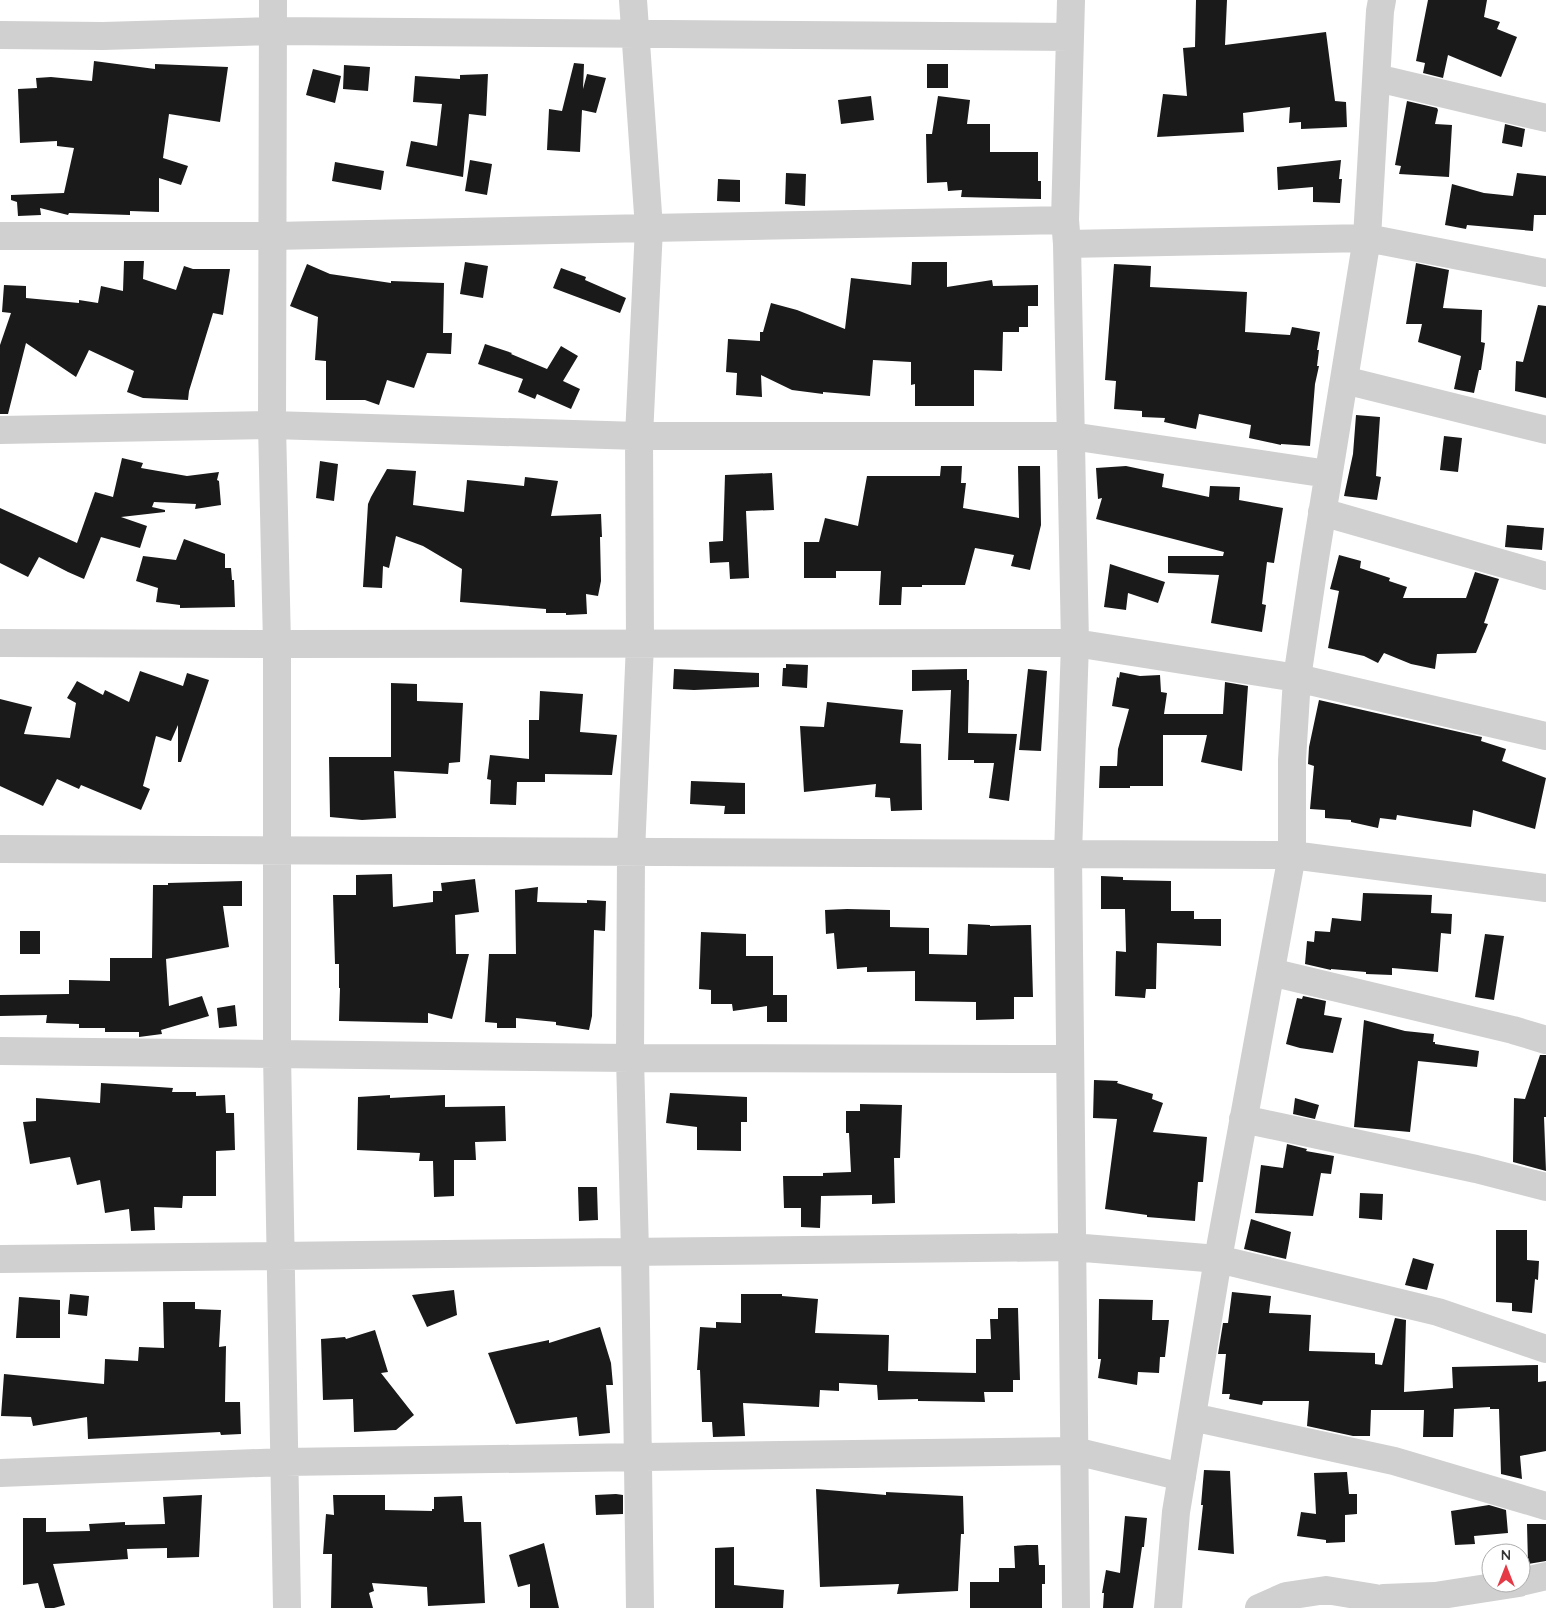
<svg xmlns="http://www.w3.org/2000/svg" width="1546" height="1608" font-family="Quicksand,sans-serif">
  <rect width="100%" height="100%" fill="#fff"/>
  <!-- building -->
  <path fill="#1a1a1a" d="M1196,0H1227L1225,45L1326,32L1335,101L1346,102L1347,127L1301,129V122L1289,123L1290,107L1243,113L1244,132L1157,137L1163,94L1187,96L1183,48L1195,47Z
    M1428,0H1487L1484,17L1500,22L1497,29L1517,37L1501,77L1448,55L1443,78L1423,73L1425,63L1416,61Z
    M94,61L155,69V64L228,67L220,122L169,114L163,158L188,166L181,185L159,178V212L130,211V215L69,213L68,215L40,208L41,215L18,216L17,202L11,200V195L64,193L74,148L57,146V141L20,143L18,89L37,88L36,78L51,77L92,81Z
    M574,63L584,64L583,89L587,74L606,78L596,113L582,110L580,152L547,150L549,109L562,111Z
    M927,64H948V88H927Z
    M344,65L370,67L368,91L343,89Z
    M313,69L341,76L335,103L306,95Z
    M488,74L486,116L469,114L463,177L406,166L411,141L437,146L442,104L413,102L415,76L460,79V75Z
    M871,96L874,120L841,124L838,100Z
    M938,96L970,100L967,124H990V152H1038V181H1041V199L961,197L962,190L948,191L947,182L927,183L926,134H932Z
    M1407,101L1437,108L1438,110L1435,124L1452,125L1449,177L1399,174L1401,166L1395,165Z
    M1505,124L1525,129L1522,147L1502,143Z
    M470,160L492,164L487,195L465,191Z
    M1341,160L1339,179H1342L1340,203L1313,202V187L1278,190L1277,167Z
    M335,162L384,171L381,190L332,181Z
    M786,173L806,174L805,206L785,204Z
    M1517,173L1546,176V215H1534L1533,231L1467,225L1466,229L1445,225L1452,184L1484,193L1513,196Z
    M718,179L740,180V202L717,201Z
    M124,261H144L143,279L176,290L184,266L193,269H230L223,315L213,313L189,391L188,400L143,398L127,392L134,371L89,350L76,377L26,343L8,414H0V345L11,313L2,312L4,285L26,286V298L79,303V300L98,303L101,286L123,291Z
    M465,262L488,266L483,298L460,294Z
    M912,262H947V287L992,280L993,286L1038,285V306H1028V327H1019V332H1003L1002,371L974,370V406H915V384L911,385V362L873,360L870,396L823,392V394L792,390L761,375L762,397L736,395L737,373L726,372L728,339L760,341V332H763L771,303L797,310L845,329L851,278L911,285Z
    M1416,263L1449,270L1443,308L1482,310L1481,342L1485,343L1481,370H1479L1474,393L1454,389L1461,356L1418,342L1422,324H1406Z
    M307,264L330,274L391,283V281L444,283L443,333H452L451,354L427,353L414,388L387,380L379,405L365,400H326V361L315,360L318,317L290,306Z
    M1114,264L1151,266L1150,287L1247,292L1245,332L1290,335L1292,327L1320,332L1317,350H1319L1317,366H1319L1315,384L1310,446L1281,444V445L1249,438L1251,425L1199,414L1196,429L1164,422L1165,418L1142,417V411L1114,409L1116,381L1105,380Z
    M561,268L586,277L585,280L626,298L620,313L553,288Z
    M1538,305L1546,306V398L1515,391L1516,361L1523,362Z
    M485,344L512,353L511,354L547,369L561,346L578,356L563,381L580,389L571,409L537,394L535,399L518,392L523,379L478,364Z
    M1356,415L1380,417L1376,476L1381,477L1377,500L1344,496L1353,454Z
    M1444,436L1462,438L1458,472L1440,470Z
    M122,458L143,463L141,468L187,476L219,472L217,480L219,481L221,505L195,509L196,504L154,502L152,507L165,510V512L121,517L147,526L140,548L101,537L84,579L68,572L39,557L28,577L0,563V508L77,543L95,492L113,497Z
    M320,461L338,464L334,501L316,498Z
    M941,466H962L961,483H966L963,508L1019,518L1018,466H1040L1041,525L1030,570L1011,566L1014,555L975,548L965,585H922V587H902L901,605H879L881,571H836V578H804V542H819L825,518L858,526L867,476H940Z
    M1126,466L1164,474L1162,487L1209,497L1210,486L1240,487L1239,500L1283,508L1274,563L1267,562L1262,604L1266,605L1262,632L1211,623L1219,575L1168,573V556H1223L1224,552L1096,519L1102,498L1098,499L1096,468Z
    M387,469L416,471L413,505L464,512L467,480L524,486L525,477L558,481L551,516L601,514L602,537H600L601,581L598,596L586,594L587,614L566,615V613H546V609L460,602L462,569L423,546L396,536L389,568L383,566L382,588L363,587L368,504L371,497Z
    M772,473L774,510L746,511L749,578L730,579L729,562L710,563L709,542L723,541L725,475Z
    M1507,525L1544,528L1542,550L1505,547Z
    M184,539L225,554V568H231L232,580H234L235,607L180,608V605L156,602L158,588L136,581L143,556L176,560Z
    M1339,555L1361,561L1360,568L1390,578L1389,581L1407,587L1403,598H1466L1475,572L1499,579L1484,623L1488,624L1476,653L1437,654L1435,669L1411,664L1384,653L1378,663L1364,656L1328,648L1339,591L1330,589Z
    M1110,564L1165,582L1158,603L1128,593L1126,610L1104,607Z
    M786,664L808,665L807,688L782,686L783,668H786Z
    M674,669L759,673V687L694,690L673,689Z
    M967,669V680H969L968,733L1017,734L1009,801L989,798L994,763H974V760H948L951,690L912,691V670Z
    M1028,669L1047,671L1041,751L1019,750Z
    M140,671L183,686L187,673L209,680L181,762H178V725L171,741L156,736L143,786L150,789L141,810L81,785L79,789L57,779L43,806L0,786V699L32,707L24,734L70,738L76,703L67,698L77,681L103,695L105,690L129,702Z
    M1120,672L1140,676L1160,675L1161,692L1167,693L1164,714H1223L1225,682L1248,686L1242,771L1201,762L1207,735H1163V786H1130V788H1099L1100,766H1117L1118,749L1129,709L1112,706L1117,677L1119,678Z
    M391,683L417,684V701L463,703L460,762L449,763L448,774L394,771L396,818L362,820L330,817L329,757H391Z
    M540,691L583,694L580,732L617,735L612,775L545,774V782H517L516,805L490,804L491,780L487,779L490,755L529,759V720H539Z
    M1319,700L1477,736L1482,737L1481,741L1506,749L1502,761L1546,778L1535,829L1473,810L1471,827L1397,815L1396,820L1380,818L1378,828L1351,822V820L1325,818V810L1310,809L1314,766L1308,764L1309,747Z
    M827,702L903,710L900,743L921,744L922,810L891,811L890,798L875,797L876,784L804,792L800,726L824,727Z
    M691,781L745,783V814H724L725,806L690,804Z
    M392,874L393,907L433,902V891H442L441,883L475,879L479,912L455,915L456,954H469L452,1019L428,1013V1023L339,1021L340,988H339V964H335L333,895H356V875Z
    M1101,876L1123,877V880L1171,881V911H1194V919H1221V946L1157,943L1156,989H1146L1145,998L1115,996L1116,951L1126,952L1125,909H1101Z
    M242,881V906H223L229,947L166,959L169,1006L202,996L209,1016L161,1030L162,1034L139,1037V1032H105V1028H79V1024L46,1023L47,1015L0,1016V995L69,994V980L110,981V958H152L153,885H168V883Z
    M538,887L537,902L587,903V900L606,901L605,931L594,930L592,1016L589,1030L556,1025V1022L516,1018V1028H497V1023L485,1022L489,954H516L515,890Z
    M1363,893L1432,895L1431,913L1452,914L1451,934L1441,933L1438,972L1392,968V975L1366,974V972L1331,969V970L1305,964L1307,941L1314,942L1315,931L1330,932L1332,918L1361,921Z
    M847,909L890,910V927L929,928V954L967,955L968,924L990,925V926L1031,925L1033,997H1014V1019L976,1020V1002L915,1001V971L867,972V967L837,969L834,933L826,934L825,910Z
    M20,931H40V954H20Z
    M701,932L746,934V956H773V995H787V1022H767V1006L733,1011L732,1004H711V990L699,989Z
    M1485,934L1504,936L1494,1000L1475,997Z
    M1303,996L1326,1001L1324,1015L1342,1018L1333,1053L1300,1048L1286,1044L1297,998L1302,999Z
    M235,1005L237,1026L219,1028L217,1008Z
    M1364,1020L1405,1031L1434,1034L1433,1042H1435V1044L1479,1051L1477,1067L1418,1061L1410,1132L1354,1127Z
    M1540,1055H1546V1117H1544L1546,1171L1513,1162L1514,1098L1525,1099Z
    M1094,1080L1118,1081L1117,1083L1153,1094L1152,1099L1163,1103L1153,1132L1207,1137L1203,1182H1198L1195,1221L1147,1217V1215L1105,1209L1117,1119L1093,1118Z
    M101,1083L173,1088L172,1092H196V1096L225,1095L226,1113H234L235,1150L216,1151V1196H183L182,1208L154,1207L155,1230L131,1231L129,1209L105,1213L100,1180L77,1185L70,1157L30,1164L23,1122L36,1121V1098L100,1103Z
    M670,1093L747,1097V1122H741V1151L697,1150V1127L666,1123Z
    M390,1095V1098L445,1095V1107L505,1106L506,1141L475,1142L476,1160H454V1196L434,1197L433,1161H419L420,1153L357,1150L358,1097Z
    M1295,1098L1319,1105L1315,1119L1293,1114Z
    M860,1104L902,1105L900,1158H894L895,1203L872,1204V1195L821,1196L820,1228L801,1227V1208H784L783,1176H823V1173L851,1172L849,1133H846V1111H860Z
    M1287,1144L1307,1149L1306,1151L1334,1156L1331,1174L1321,1173L1313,1216L1255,1213L1261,1165L1283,1168Z
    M578,1187H597L598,1220L579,1221Z
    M1360,1193L1383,1194L1382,1220L1359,1218Z
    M1251,1219L1291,1232L1286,1259L1244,1249Z
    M1496,1230H1527V1260L1539,1261L1538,1280L1535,1279L1532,1313L1512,1311V1303L1496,1302Z
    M1413,1258L1434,1264L1427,1290L1405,1285Z
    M454,1290L457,1315L427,1327L412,1295Z
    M1232,1292L1271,1296L1269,1313L1311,1315L1309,1351L1375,1353V1364L1382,1365L1395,1318L1406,1320L1404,1392L1453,1388L1452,1367L1538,1365V1382L1546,1381V1451L1520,1456L1522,1479L1501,1474L1499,1409H1490V1407L1454,1409L1453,1437H1423L1424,1410H1371L1370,1436H1353L1307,1426L1309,1401H1263L1262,1405L1229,1399L1230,1394H1222L1226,1354H1218L1223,1323H1228Z
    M70,1294L89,1296L87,1316L68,1314Z
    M741,1294H782V1296L818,1299L815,1333L889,1335L888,1371L976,1373V1339H991L990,1319H998V1308H1018L1020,1380H1013V1392H984L985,1402L918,1401V1399L878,1400L877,1385L839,1383V1391L820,1390L819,1407L743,1403L745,1436L713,1437L712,1422H702L700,1370H697L700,1327L716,1328V1322L741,1323Z
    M19,1297L60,1300V1338H16Z
    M1099,1299L1153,1300L1152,1320H1169L1165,1357H1160L1159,1373L1138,1372L1137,1385L1098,1378L1101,1359H1098Z
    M163,1302H195V1309L221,1310L219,1347L226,1346L225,1402H240L241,1434L221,1435L220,1432L88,1439L87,1417L33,1426L31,1417L1,1416L4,1374L104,1384L105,1359L138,1361L139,1347L164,1348Z
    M600,1327L611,1363L613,1385H606L610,1433L579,1436L577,1417L516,1424L488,1353L549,1340V1343Z
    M375,1330L388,1372L381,1373L414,1415L396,1430L354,1432L353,1399L323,1400L321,1339L345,1337L346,1339Z
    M1204,1470L1230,1471L1234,1554L1198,1550L1203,1505H1201Z
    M1347,1472L1349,1494H1357V1514L1345,1515V1542L1326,1543V1540L1297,1536L1301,1512L1316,1514L1314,1473Z
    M816,1489L886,1495V1492L963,1496L964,1534H961L958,1591L897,1594L899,1584L820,1587Z
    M616,1494L623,1495V1514L596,1515L595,1495Z
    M202,1495L199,1557L167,1558V1548L127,1549L128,1559L53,1564L65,1605L54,1608H45L38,1583L23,1585V1518H46V1532L90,1531L89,1524L125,1522V1525L165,1524L163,1497Z
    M333,1495H385V1510L432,1511V1509H434V1497L462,1496L464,1522H481L485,1603L428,1606L427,1587L372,1583L374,1591L369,1593L373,1608H331L332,1554H323L326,1514L334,1515Z
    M1489,1505L1506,1510L1508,1533L1474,1536L1475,1544L1455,1545L1451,1511Z
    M1125,1516L1147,1518L1144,1547H1142L1133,1608H1103L1104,1593H1102L1106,1570L1120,1573Z
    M1527,1524H1546V1561L1528,1564Z
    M544,1543L559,1608H530V1584L518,1587L509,1555Z
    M1027,1545H1038L1039,1565H1045V1584H1042V1608H970V1582H999V1568H1015L1014,1546Z
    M734,1547V1585L784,1590L783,1608H715V1548Z"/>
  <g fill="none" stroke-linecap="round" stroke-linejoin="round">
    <!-- minor -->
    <path stroke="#d0d0d0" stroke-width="28" d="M633,0L649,228L1065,220
      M1071,0L1065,220L1067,244L1075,643L1068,854L1076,1608
      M0,35L103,36L273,31L1070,37
      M1377,78L1546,118
      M0,236H273L649,228L639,436L640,644L631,852L630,1058L635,1252L640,1608
      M1067,244L1367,238L1546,273
      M1344,380L1546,430
      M0,430L272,425L639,436H1071L1328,474
      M1322,512L1546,576
      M0,643L277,644L272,425L273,0
      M0,849L1292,855L1546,888
      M1271,972L1513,1030L1546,1040
      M0,1051L630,1058L1070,1059
      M1243,1119L1476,1169L1546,1187
      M0,1259L1072,1247L1218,1259L1438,1312L1546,1349
      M1192,1417L1394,1461L1546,1506
      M0,1473L284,1462L1075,1451L1182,1477
      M1521,1582L1546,1576
      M1384,1598L1435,1596L1519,1583
      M287,1608L277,1054V644L1075,643L1297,678L1546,736
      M1168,1608L1176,1512L1218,1259L1292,855V760L1297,678L1315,558L1367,238L1380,11L1382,0
      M1259,1608L1286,1596L1326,1590L1375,1598L1405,1608"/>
  </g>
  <!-- north arrow -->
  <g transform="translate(1506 1568)"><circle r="24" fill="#ffffff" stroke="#adadad"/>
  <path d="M0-4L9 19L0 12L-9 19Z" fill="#e63946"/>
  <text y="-8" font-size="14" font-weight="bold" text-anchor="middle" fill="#333333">N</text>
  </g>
</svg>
